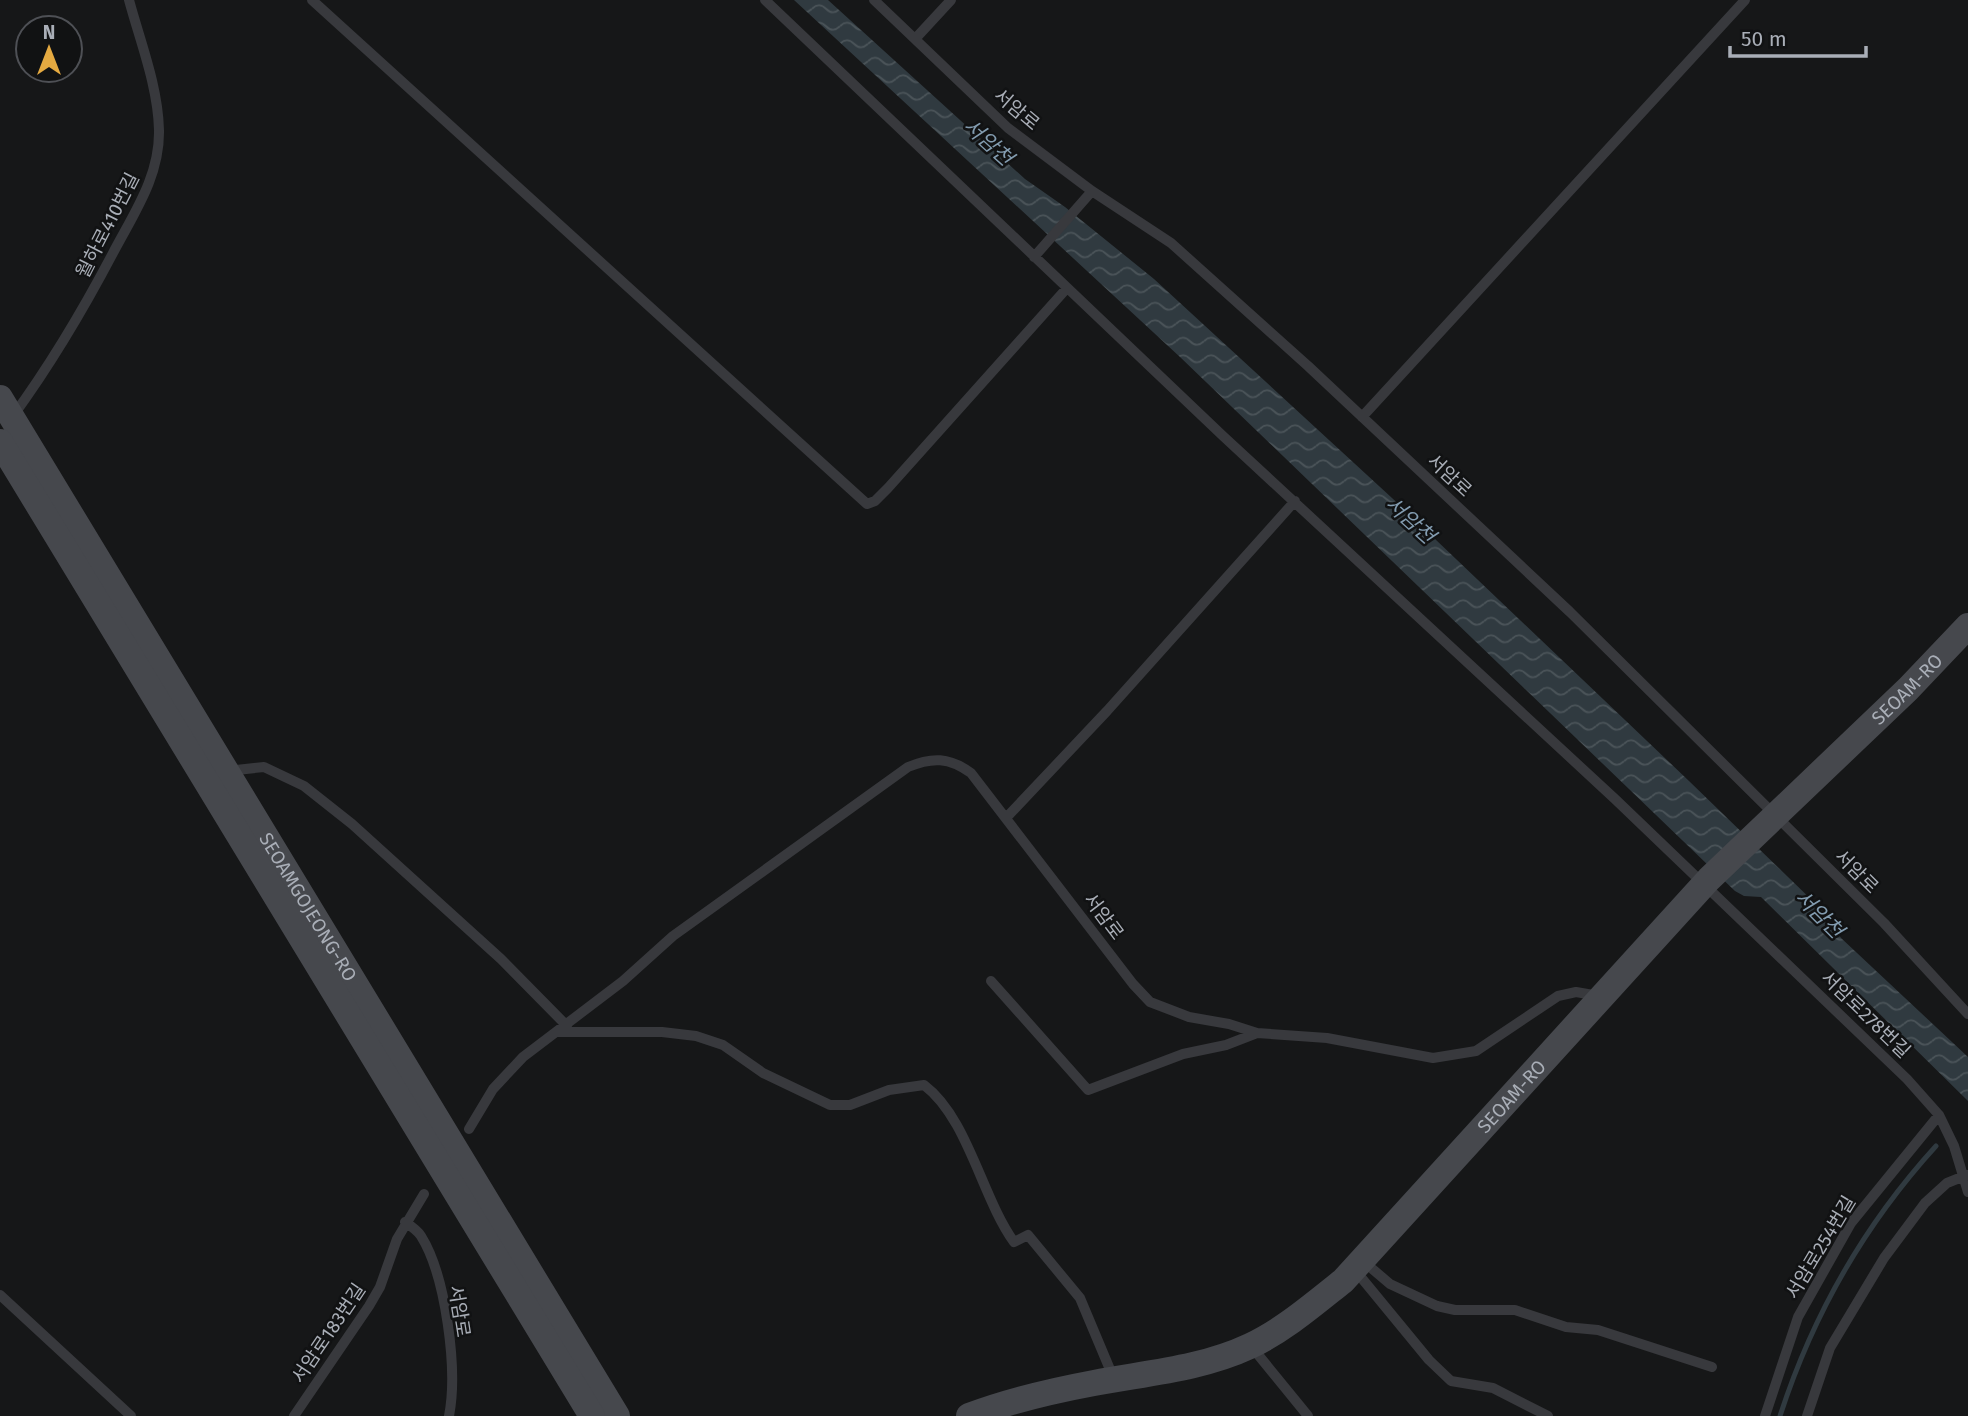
<svg xmlns="http://www.w3.org/2000/svg" width="1968" height="1416" font-family="'Fira Sans','Noto Sans KR',sans-serif">
  <defs>
    <pattern id="water-waves" width="16" height="10" patternUnits="userSpaceOnUse" patternTransform="scale(1.75)"><rect width="16" height="10" fill="#303a40"/><path d="M0 5q4-4 8 0t8 0" fill="none" stroke="#4b5459"/></pattern>
  </defs>
  <rect width="100%" height="100%" fill="#161718"/>
  <!-- water -->
  <path fill="url(#water-waves)" d="M794,0H828L1025,179L1065,207L1154,279L1392,498L1689,781L1823,911L1841,938L1968,1057V1101L1761,897L1744,896L1735,891L1180,357Z"/>
  <g fill="none" stroke-linecap="round" stroke-linejoin="round">
    <!-- stream -->
    <path stroke="#303a40" stroke-width="5" d="M1780,1416C1813,1314 1864,1225 1936,1146"/>
    <!-- lane -->
    <path stroke="#38393d" stroke-width="10" d="M312,0L867,504L875,501L888,488L1067,288
      M765,0L1223,436L1615,799L1907,1079L1939,1115L1954,1146L1968,1192
      M874,0L1008,128L1092,191L1171,243L1308,366L1570,612L1884,923L1968,1014
      M915,39L951,0
      M1034,257L1092,191
      M13,416C51,364 83,310 113,253C134,213 160,176 159,130C158,86 140,41 129,0
      M1362,417L1745,0
      M227,771L264,767L304,786L352,824L501,959L567,1026
      M1006,818L1107,711L1295,501
      M991,981L1088,1090L1183,1054L1226,1045L1257,1033
      M559,1032H662L696,1036L723,1045L763,1073L830,1105H850L889,1090L924,1085C968,1118 982,1198 1014,1242L1028,1235L1080,1298L1114,1379
      M469,1129L493,1089L523,1057L623,981L673,936L908,767C932,757 949,757 971,773L1133,984L1150,1002L1189,1017L1229,1024L1257,1033L1327,1038L1433,1058L1476,1051L1558,996L1576,992L1599,996
      M405,1222C411,1226 418,1231 421,1236C446,1276 458,1370 449,1416
      M1363,1261L1390,1284L1437,1306L1455,1310H1515L1566,1327L1598,1330L1712,1367
      M1355,1270L1429,1360L1451,1381L1493,1388L1548,1416
      M0,1295L131,1416
      M1251,1346L1308,1416
      M294,1416L369,1306L380,1287L397,1239L424,1194
      M1765,1416L1798,1317L1851,1223L1939,1115
      M1807,1416L1830,1348L1884,1258L1925,1203L1947,1183L1967,1175"/>
    <!-- secondary -->
    <g stroke="#46484d" stroke-width="26">
      <path id="s1" d="M0,398L617,1416"/>
      <path d="M0,442L592,1416"/>
      <path id="s2" d="M969,1416C1009,1401 1051,1391 1094,1383C1146,1373 1201,1369 1250,1346C1284,1330 1314,1304 1343,1281L1709,879L1908,689L1968,626"/>
    </g>
  </g>
  <g text-anchor="middle" stroke-width="5" stroke-linejoin="round" paint-order="stroke">
    <!-- street labels -->
    <g font-size="19" fill="#a9aeb7" stroke="#111213">
      <text transform="translate(1017 109) rotate(40)" y="7">서암로</text>
      <text transform="translate(107 225) rotate(-63)" y="7">월하로410번길</text>
      <text transform="translate(1450 475) rotate(43)" y="7">서암로</text>
      <text dy="7" stroke="none"><textPath href="#s2" startOffset="1222">SEOAM-RO</textPath></text>
      <text transform="translate(1857 871) rotate(45)" y="7">서암로</text>
      <text dy="7" stroke="none"><textPath href="#s1" startOffset="595">SEOAMGOJEONG-RO</textPath></text>
      <text transform="translate(1104 916) rotate(53)" y="7">서암로</text>
      <text transform="translate(1866 1014) rotate(44)" y="7">서암로278번길</text>
      <text dy="7" stroke="none"><textPath href="#s2" startOffset="654">SEOAM-RO</textPath></text>
      <text transform="translate(1820 1247) rotate(-59)" y="7">서암로254번길</text>
      <text transform="translate(460 1311) rotate(81)" y="7">서암로</text>
      <text transform="translate(328 1333) rotate(-56)" y="7">서암로183번길</text>
    </g>
    <!-- water labels -->
    <g font-size="21" font-style="italic" fill="#839cb0" stroke="#111213">
      <text transform="translate(988 142) rotate(42)" y="7">서암천</text>
      <text transform="translate(1410 520) rotate(42)" y="7">서암천</text>
      <text transform="translate(1819 914) rotate(45)" y="7">서암천</text>
    </g>
  </g>
  <!-- north arrow -->
  <g transform="translate(49 49)"><circle r="33" fill="#111213" stroke="#4e5055" stroke-width="2"/>
  <path d="M0-5L12 26L0 18L-12 26Z" fill="#e5aa41"/>
  <text y="-10" font-size="19" font-weight="bold" text-anchor="middle" fill="#a9aeb7">N</text>
  </g>
  <!-- scale -->
  <path d="M1730 46v10h136v-10" fill="none" stroke="#a9aeb7" stroke-width="3.5"/>
  <text x="1741" y="46" font-size="21" fill="#a9aeb7" stroke="#111213" stroke-width="5" paint-order="stroke">50 m</text>
</svg>
